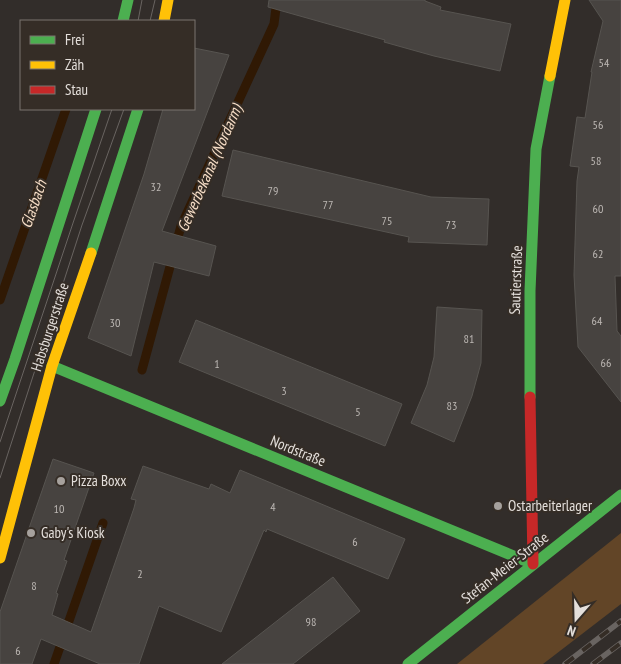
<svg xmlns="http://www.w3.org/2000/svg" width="621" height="664" font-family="'PT Sans Narrow',sans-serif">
  <rect width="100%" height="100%" fill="#322d2a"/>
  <!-- green -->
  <path fill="#624527" d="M621,533V604L543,664H457Z"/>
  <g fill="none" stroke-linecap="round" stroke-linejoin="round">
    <!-- stream -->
    <path stroke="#301904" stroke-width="9" d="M0,300L66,109
      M142,370L181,226L274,24L277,0
      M54,664L103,523"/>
  </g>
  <!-- building -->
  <path fill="#474340" stroke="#575450" d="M269,0H425V1L441,7L440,10L511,24L500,71L434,56L384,42L385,40L268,7Z
    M589,0H621V276H615L617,331L621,336V402L578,347L574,275L577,181L579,167L570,166L577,117L585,118L592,72H591L603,21Z
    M194,48L229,55L162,231L216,246L209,276L154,262L131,356L88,338L144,174L163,109H194Z
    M233,150L431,197L489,199L487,245L408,242L409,237L222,196Z
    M437,307L482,310L481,363L472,396L454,442L411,423L427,385L434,357Z
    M196,320L402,404L385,446L179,362Z
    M53,459L94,473L64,560L67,561L56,593L58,594L52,615L91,632L134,508L136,500L131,499L143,466L209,489L211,484L230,493L240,470L405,539L388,579L267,529L266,532L264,530L221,632L159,606L139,664H100L41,639L32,664H0V612Z
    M333,577L360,611L293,664H222Z"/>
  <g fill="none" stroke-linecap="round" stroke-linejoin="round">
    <!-- fast -->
    <path stroke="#4caf50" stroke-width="11" d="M123,21L128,0
      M91,253L138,109
      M52,366L533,564
      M530,397V291L536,149L550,76
      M0,401L15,359L96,109
      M408,664L621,495"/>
    <!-- slow -->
    <path stroke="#ffc107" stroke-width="11" d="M164,21L168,0
      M550,76L565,0
      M0,558L52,366L91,253"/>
    <!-- jam -->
    <path stroke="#c62828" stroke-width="11" d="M530,397L533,564"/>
    <!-- tram -->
    <path stroke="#696461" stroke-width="1" d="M138,21L142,0
      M150,21L155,0
      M0,442L73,223L112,109
      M0,478L82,225L124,109"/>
    <!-- rail casing -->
    <g stroke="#696461" stroke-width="5.5">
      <path id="rail" d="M565,664L621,621
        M593,664L621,643"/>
    </g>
    <!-- rail -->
    <use href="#rail" stroke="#352d26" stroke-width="4" stroke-dasharray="11" stroke-linecap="butt"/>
  </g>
  <!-- markers -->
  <g fill="#a6a19d" stroke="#352d26" stroke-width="2">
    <circle cx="61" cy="481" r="5"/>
    <circle cx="498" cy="506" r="5"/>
    <circle cx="31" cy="533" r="5"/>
  </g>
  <g text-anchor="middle" stroke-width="4" stroke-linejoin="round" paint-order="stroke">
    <!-- number labels -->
    <g font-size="12" fill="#bdb8b4">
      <text x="604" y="67">54</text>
      <text x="598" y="129">56</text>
      <text x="596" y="165">58</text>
      <text x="156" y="191">32</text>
      <text x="273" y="195">79</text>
      <text x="328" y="209">77</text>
      <text x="598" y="213">60</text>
      <text x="387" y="225">75</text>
      <text x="451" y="229">73</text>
      <text x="598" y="258">62</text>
      <text x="597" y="325">64</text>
      <text x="115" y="327">30</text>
      <text x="469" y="343">81</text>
      <text x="606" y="367">66</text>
      <text x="217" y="368">1</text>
      <text x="284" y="395">3</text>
      <text x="452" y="410">83</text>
      <text x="358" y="416">5</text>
      <text x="273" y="511">4</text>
      <text x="59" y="513">10</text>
      <text x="355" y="546">6</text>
      <text x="140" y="578">2</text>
      <text x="34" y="590">8</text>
      <text x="311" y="626">98</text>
      <text x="18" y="655">6</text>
    </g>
    <!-- street labels -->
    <g font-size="15" fill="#e4dfdb" stroke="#352d26">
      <text transform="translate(516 280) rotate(-88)" y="5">Sautierstraße</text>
      <text transform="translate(50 327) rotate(-72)" y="5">Habsburgerstraße</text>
      <text transform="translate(298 451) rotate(22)" y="5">Nordstraße</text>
      <text transform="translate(505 568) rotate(-38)" y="5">Stefan-Meier-Straße</text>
    </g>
    <!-- poi labels -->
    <g font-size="15" fill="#e4dfdb" stroke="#352d26" text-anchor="start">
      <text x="71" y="486">Pizza Boxx</text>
      <text x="508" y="511">Ostarbeiterlager</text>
      <text x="41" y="538">Gaby's Kiosk</text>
    </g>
    <!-- water labels -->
    <g font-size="16" font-style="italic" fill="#f7dec7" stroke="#352d26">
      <text transform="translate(209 168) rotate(-66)" y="6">Gewerbekanal (Nordarm)</text>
      <text transform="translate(33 204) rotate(-71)" y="6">Glasbach</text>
    </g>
  </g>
  <!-- legend -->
  <rect x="20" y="20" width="175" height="90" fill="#352d26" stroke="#7b746e"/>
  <rect x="30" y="36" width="25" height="8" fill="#4caf50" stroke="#7b746e"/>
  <text x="65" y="45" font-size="15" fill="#e4dfdb">Frei</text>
  <rect x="30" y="61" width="25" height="8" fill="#ffc107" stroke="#7b746e"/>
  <text x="65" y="70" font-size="15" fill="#e4dfdb">Zäh</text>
  <rect x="30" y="86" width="25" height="8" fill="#c62828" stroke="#7b746e"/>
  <text x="65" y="95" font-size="15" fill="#e4dfdb">Stau</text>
  <!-- north arrow -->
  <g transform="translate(576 619) rotate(200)" stroke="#352d26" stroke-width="4" paint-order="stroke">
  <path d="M0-4L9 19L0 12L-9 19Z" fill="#e4dfdb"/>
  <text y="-8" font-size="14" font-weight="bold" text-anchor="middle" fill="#e4dfdb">N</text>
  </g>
</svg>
